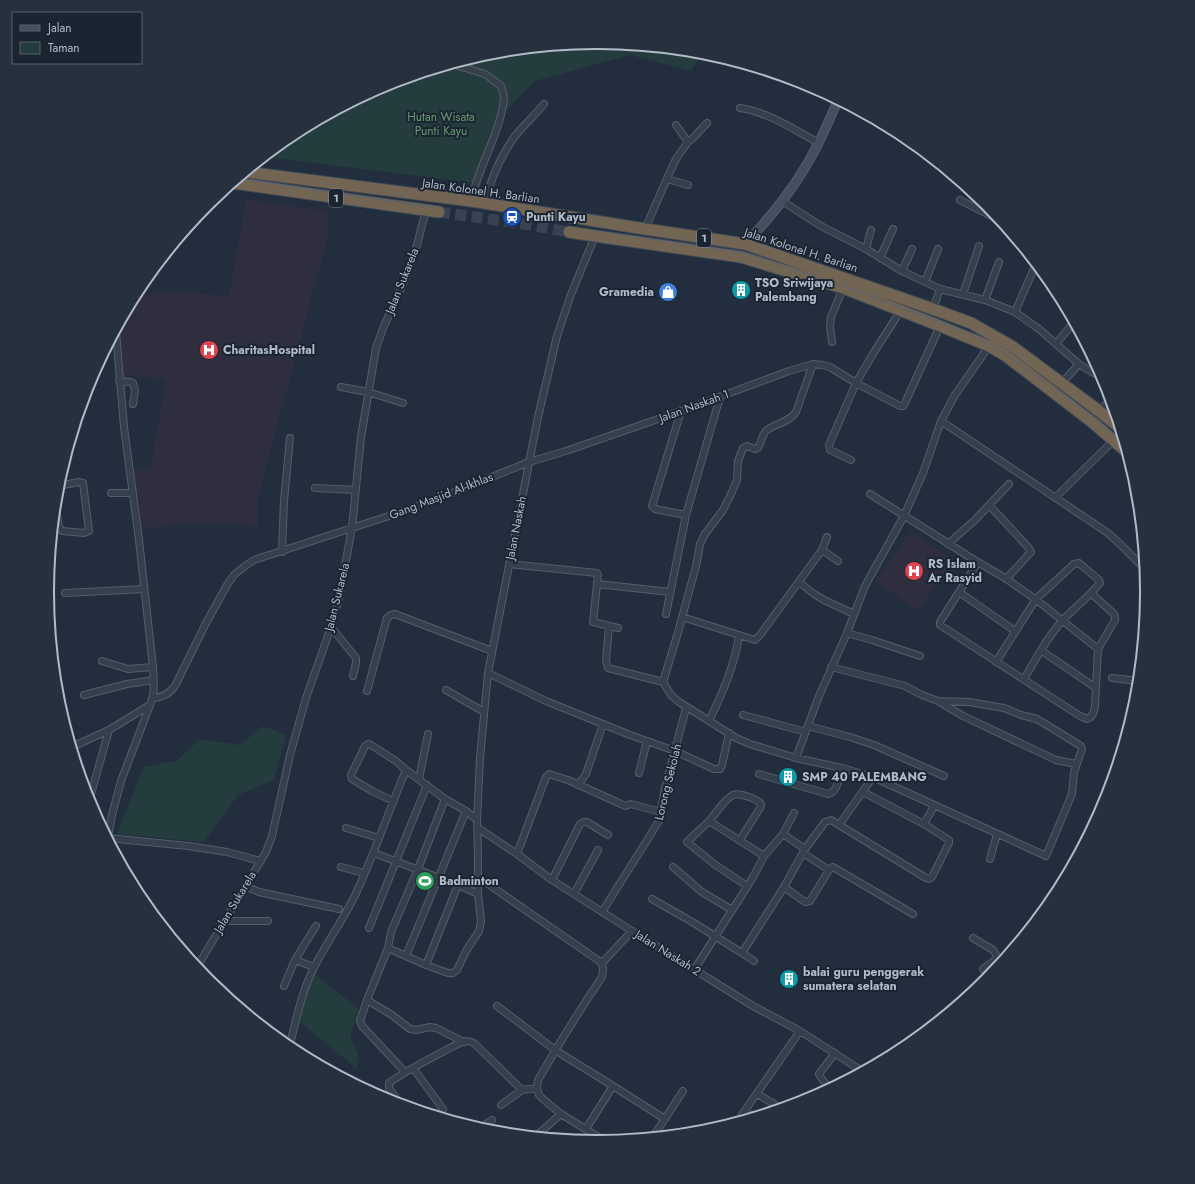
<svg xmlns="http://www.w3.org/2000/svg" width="1195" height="1184" font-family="Jost,sans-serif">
  <rect width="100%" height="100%" fill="#222e3d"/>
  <!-- medical -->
  <path fill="#2f2e3e" d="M246,199L327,211L328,236L257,501L258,527L199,522L140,530L132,469L150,470L166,380L122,374L119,326L136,294L193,293L229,296Z
    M911,531L954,560L918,611L875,581Z"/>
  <!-- green -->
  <path fill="#243c3e" d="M598,42L703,52L691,71L630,55L535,81L506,111L474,183L265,157L292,135L387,84L490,53Z
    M263,726L286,735L274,780L238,795L204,842L117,834L144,767L176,761L200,739L240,745Z
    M419,872L436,878L431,889L415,883Z
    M313,973L359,1009L350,1036L359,1057L356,1068L295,1018Z"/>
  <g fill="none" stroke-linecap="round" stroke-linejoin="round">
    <!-- highway-tunnel -->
    <path stroke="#374352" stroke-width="11" stroke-dasharray="11 5.5" stroke-linecap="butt" d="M439,212L518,223L569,232"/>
    <!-- street casing -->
    <g stroke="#545e6b" stroke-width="8">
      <path id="street" d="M452,64L485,74L501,86C502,90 504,94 504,98C501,132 478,167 471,201
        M740,108C769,112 794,130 819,143
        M688,142L693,138L707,123
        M667,179L688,185
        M960,200L1001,221
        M782,201L821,226L866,249L902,271L940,289
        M485,204C490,180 501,156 515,136C524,125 535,115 544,104
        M645,229L669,174L676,159L688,142L676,125
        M866,249L871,230
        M880,258L893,229
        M902,271L912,249
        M925,282L938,249
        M963,294L979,246
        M985,300L999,262
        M933,309L940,289L985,300L1015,312L1036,264
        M1015,312L1039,329L1079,364L1061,384
        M832,342L830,326L831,317L843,288
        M1056,344L1074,322
        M1079,364L1090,371L1103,377
        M119,381L130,382L133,383L135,391L133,404
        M341,387L368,392L403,403
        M681,411L652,506L655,509L686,515
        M1099,411L1111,399
        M941,421L1108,533L1121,545L1145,569
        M851,460L830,450L829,445L856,383L874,352L901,310
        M315,488L356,490
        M111,493H132
        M870,494L976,561L1005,578L1038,601L1098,649
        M1055,498L1114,440
        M989,505L1028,547L1031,552L1006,579
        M56,508L59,527L62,531L84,533L89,531L83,483L79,482L58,486
        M948,544L975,520L1009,484
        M822,550L838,561
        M282,552L284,501L290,438
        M978,562L940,622V625L1080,716L1087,719C1093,717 1094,712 1095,706L1098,649L1115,620V617L1114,614L1091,593
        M509,564L597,573L598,575L593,622L618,628
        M799,582L814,594L826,601L854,614
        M597,584L670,592
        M959,592L1015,631
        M65,593L144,589
        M666,614L686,515L720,397
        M682,617L755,640L760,635L822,550L827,537
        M609,626L606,661L608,668L663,682L677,636L696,566L700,544L705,534L723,510L731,494L737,480L738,461L743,448L747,446L755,449L758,448C761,443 762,435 766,431C775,423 789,423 796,412L813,364
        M331,627L356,658V663L353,676
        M847,633L872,640L920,656
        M1042,651L1096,688
        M102,661L128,669L153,667
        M996,662L1036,599L1074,564L1079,563L1099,580L1100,583C1089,597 1075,607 1063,620C1047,637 1036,659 1024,679
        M831,667L905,686L922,695L938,701L963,716L1056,760L1076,764
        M488,673L546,701L630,735L675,751L714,769H720L722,765L729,733
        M1112,678L1139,681
        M663,682L671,695L679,702L736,738L750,744L796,758L842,768L873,777L1046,856L1072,794L1074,772L1082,749L1081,746L1037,719L1021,715L1004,708L969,702L938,701
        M446,690L484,712
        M367,691L387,618L391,615L395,614L492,651
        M84,695L127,684L154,680
        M153,698C163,697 169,694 175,686L205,625L227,585L234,575L245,566L254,560L401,512L440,498L529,462L566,451L681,411L789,371L813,364L823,365L830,367L856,383L900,406H903L905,403L940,326
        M1135,704L1138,687
        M743,715L806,732
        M709,721C722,694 735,665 739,635
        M808,726L850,737L874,745L944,776
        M72,747L109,730L150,705C155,693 154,680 153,667L139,540L124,427L116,332
        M796,758L819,696L847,633L865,586L904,516L923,473L941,421L955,395L989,346
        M639,773L647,741
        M759,774L828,794C838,792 839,777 842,768
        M419,779L428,734
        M578,785L586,774L603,724
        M89,801L109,730
        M393,801L372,791L352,779L351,775L365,746L368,744L371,745L396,761L406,770
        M709,821L764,856
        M924,824L934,806
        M839,825L873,777
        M346,828L379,838
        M478,828L517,854L552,880L632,931L753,1006L800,1031L862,1071
        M783,834L805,849
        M108,837L112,815L121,781L150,705
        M108,838L188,846L227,852L260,861
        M740,840L760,808L761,804C757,799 739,792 733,795C724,799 716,814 709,821C702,828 694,835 687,842L714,864L747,886
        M374,853L458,885L478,894
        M803,853L829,870
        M517,854L546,777L549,774L568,780L621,804L625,806L631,804L661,812
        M990,859L997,834
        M341,867L364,873
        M673,867L702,892L732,910
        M478,877L602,963
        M552,880L580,824L584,822H587L608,835
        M245,886L259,892L339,909
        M784,887L805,902L810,901L829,870L833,867L913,914
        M574,894L598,850
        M652,899L694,923L742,953L784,887L805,849L825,822L831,820L926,878L929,879L932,877L949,843V840L924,824L863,792
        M602,912L659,821L665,788L686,708
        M224,921H268
        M369,928L427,785
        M973,938L993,950L998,958L1003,961
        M388,948L426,965L448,973H453L457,970L466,951L479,931L481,922L478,894V855L477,820L480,758L488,673L538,417L557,336L570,297L595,236
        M742,953L754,961
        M406,956L466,811
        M295,960L314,967
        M426,965L458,885
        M197,967L266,852L272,836L290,755L306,698L331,627L339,598L352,528L361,437L376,348L384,326L406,277L417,245L426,210
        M983,969L998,958
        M694,970L752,879L764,856L783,834L794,813
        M284,986L295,960L316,926
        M367,1000L392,1015L410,1029L416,1030L430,1027L436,1028L464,1042
        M497,1006L555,1050L613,1086L665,1119
        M289,1047C296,1023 300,996 311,974C324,945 344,920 357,891C375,852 389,810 406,770L445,799L466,811L477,820
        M413,1068L443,1109
        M405,1072L362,1026L360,1021L367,1000L388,948L391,932L418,869L445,799
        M828,1090L827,1086L820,1076L819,1074L835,1053
        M757,1094L781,1108
        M400,1104L389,1088V1083C407,1070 427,1060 446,1050C452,1047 460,1042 466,1041C470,1041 472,1042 475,1044L522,1090
        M501,1105L522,1090L537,1088
        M745,1111L753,1117
        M737,1122L800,1031
        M480,1128L492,1120
        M586,1129L613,1086
        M536,1136L561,1114
        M653,1137L683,1091
        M605,1141L561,1114L543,1099L539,1095L537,1088L538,1080C558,1045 579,1011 602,977L603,970L602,963L632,931"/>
    </g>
    <!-- secondary casing -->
    <g stroke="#545e6b" stroke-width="10">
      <path id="secondary" d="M745,244C774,214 801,179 819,142C826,128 832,114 838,100"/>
    </g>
    <!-- highway casing -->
    <g stroke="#414b58" stroke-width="13">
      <path id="highway" d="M246,172L471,201L645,229L745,244L933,309L971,323L1013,347L1099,411L1120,428
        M233,183L439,212
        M569,232L595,236L741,257L843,288L940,326L989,346L1006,356L1092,422L1127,452"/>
    </g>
    <!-- street -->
    <use href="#street" stroke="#36404d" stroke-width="6"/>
    <!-- secondary -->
    <use href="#secondary" stroke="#444f60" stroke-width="8"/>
    <!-- highway -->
    <use href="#highway" stroke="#736553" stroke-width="11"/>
    <!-- tram -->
    <path stroke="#586474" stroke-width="1" d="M239,178L436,208
      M590,230L746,253L830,281L962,330C993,344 1020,364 1048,384C1074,403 1099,422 1124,442"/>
  </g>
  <!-- icons -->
  <defs>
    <g id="station-disc" transform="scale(1)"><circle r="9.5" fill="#1a4fb4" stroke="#1b2532"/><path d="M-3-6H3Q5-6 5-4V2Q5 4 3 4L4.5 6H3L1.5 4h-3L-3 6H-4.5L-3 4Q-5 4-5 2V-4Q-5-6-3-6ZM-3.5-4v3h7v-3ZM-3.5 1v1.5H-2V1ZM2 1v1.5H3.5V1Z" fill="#fff"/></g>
    <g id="building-disc" transform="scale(1)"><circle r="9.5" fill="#0f9aa8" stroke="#1b2532"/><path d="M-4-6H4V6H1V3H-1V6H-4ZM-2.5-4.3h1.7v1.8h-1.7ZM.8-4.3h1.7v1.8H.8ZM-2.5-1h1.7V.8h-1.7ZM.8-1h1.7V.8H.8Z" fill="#fff"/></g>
    <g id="shop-disc" transform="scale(1)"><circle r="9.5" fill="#3f7fe0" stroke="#1b2532"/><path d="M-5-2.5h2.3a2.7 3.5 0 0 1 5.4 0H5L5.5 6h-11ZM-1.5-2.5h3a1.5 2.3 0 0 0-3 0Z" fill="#fff"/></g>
    <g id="hospital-disc" transform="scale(1)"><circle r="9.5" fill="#e0444e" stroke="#1b2532"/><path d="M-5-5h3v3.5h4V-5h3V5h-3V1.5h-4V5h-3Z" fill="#fff"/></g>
    <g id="stadium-disc" transform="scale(1)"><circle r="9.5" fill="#2e9e5b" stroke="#1b2532"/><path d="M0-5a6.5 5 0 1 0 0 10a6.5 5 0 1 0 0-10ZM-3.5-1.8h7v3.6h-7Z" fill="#fff"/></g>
  </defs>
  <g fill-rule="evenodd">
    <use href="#station-disc" x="512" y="217"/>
    <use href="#building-disc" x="741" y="290"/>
    <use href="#shop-disc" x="668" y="292"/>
    <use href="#hospital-disc" x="209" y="350"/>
    <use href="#hospital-disc" x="914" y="571"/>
    <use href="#building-disc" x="788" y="777"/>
    <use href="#stadium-disc" x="425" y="881"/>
    <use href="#building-disc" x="789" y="979"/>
  </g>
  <g text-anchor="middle" stroke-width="4" stroke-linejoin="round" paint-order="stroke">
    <!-- shield labels -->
    <g fill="#1b2532" stroke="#848e9b" stroke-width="1">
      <rect x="329" y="189" width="14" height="18" rx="3"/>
      <rect x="697" y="229" width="14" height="18" rx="3"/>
    </g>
    <g font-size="11" font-weight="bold" fill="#b1bbc8">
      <text x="336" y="202">1</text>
      <text x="704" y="242">1</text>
    </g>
    <!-- park labels -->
    <g font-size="12" fill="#679a71" stroke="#1b2532">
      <text x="441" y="121">Hutan Wisata<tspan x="441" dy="14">Punti Kayu</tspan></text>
    </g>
    <!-- street labels -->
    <g font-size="12" fill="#b1bbc8" stroke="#1b2532">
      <text transform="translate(481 191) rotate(8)" y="4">Jalan Kolonel H. Barlian</text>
      <text transform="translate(801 250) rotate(18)" y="4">Jalan Kolonel H. Barlian</text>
      <text transform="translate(402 281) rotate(-68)" y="4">Jalan Sukarela</text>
      <text transform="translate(694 406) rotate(-20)" y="4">Jalan Naskah 1</text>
      <text transform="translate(441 496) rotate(-21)" y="4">Gang Masjid Al-Ikhlas</text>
      <text transform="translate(516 528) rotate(-79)" y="4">Jalan Naskah</text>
      <text transform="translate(337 597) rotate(-76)" y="4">Jalan Sukarela</text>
      <text transform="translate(668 782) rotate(-76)" y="4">Lorong Sekolah</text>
      <text transform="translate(235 902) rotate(-59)" y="4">Jalan Sukarela</text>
      <text transform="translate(668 953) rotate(32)" y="4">Jalan Naskah 2</text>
    </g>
    <!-- poi labels -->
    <g font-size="12" font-weight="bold" fill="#b1bbc8" stroke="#1b2532" text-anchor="start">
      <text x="526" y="221">Punti Kayu</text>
      <text x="755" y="287">TSO Sriwijaya<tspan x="755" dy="14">Palembang</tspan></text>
      <text x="654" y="296" text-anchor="end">Gramedia</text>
      <text x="223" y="354">CharitasHospital</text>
      <text x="928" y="568">RS Islam<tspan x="928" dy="14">Ar Rasyid</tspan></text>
      <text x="802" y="781">SMP 40 PALEMBANG</text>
      <text x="439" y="885">Badminton</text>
      <text x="803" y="976">balai guru penggerak<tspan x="803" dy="14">sumatera selatan</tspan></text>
    </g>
  </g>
  <!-- crop -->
  <path d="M0 0H1195V1184H0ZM54 592a543 543 0 1 1 1086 0a543 543 0 1 1-1086 0Z" fill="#27313e" fill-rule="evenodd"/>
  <path fill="none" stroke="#b1bbc8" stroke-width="2" d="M54 592a543 543 0 1 1 1086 0a543 543 0 1 1-1086 0Z"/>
  <!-- legend -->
  <rect x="12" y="12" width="130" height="52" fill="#1b2532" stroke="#57616e"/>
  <rect x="20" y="25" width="20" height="6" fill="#444f60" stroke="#57616e"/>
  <text x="48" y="32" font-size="12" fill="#b1bbc8">Jalan</text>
  <rect x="20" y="42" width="20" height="12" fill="#243c3e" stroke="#57616e"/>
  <text x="48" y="52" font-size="12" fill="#b1bbc8">Taman</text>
</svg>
